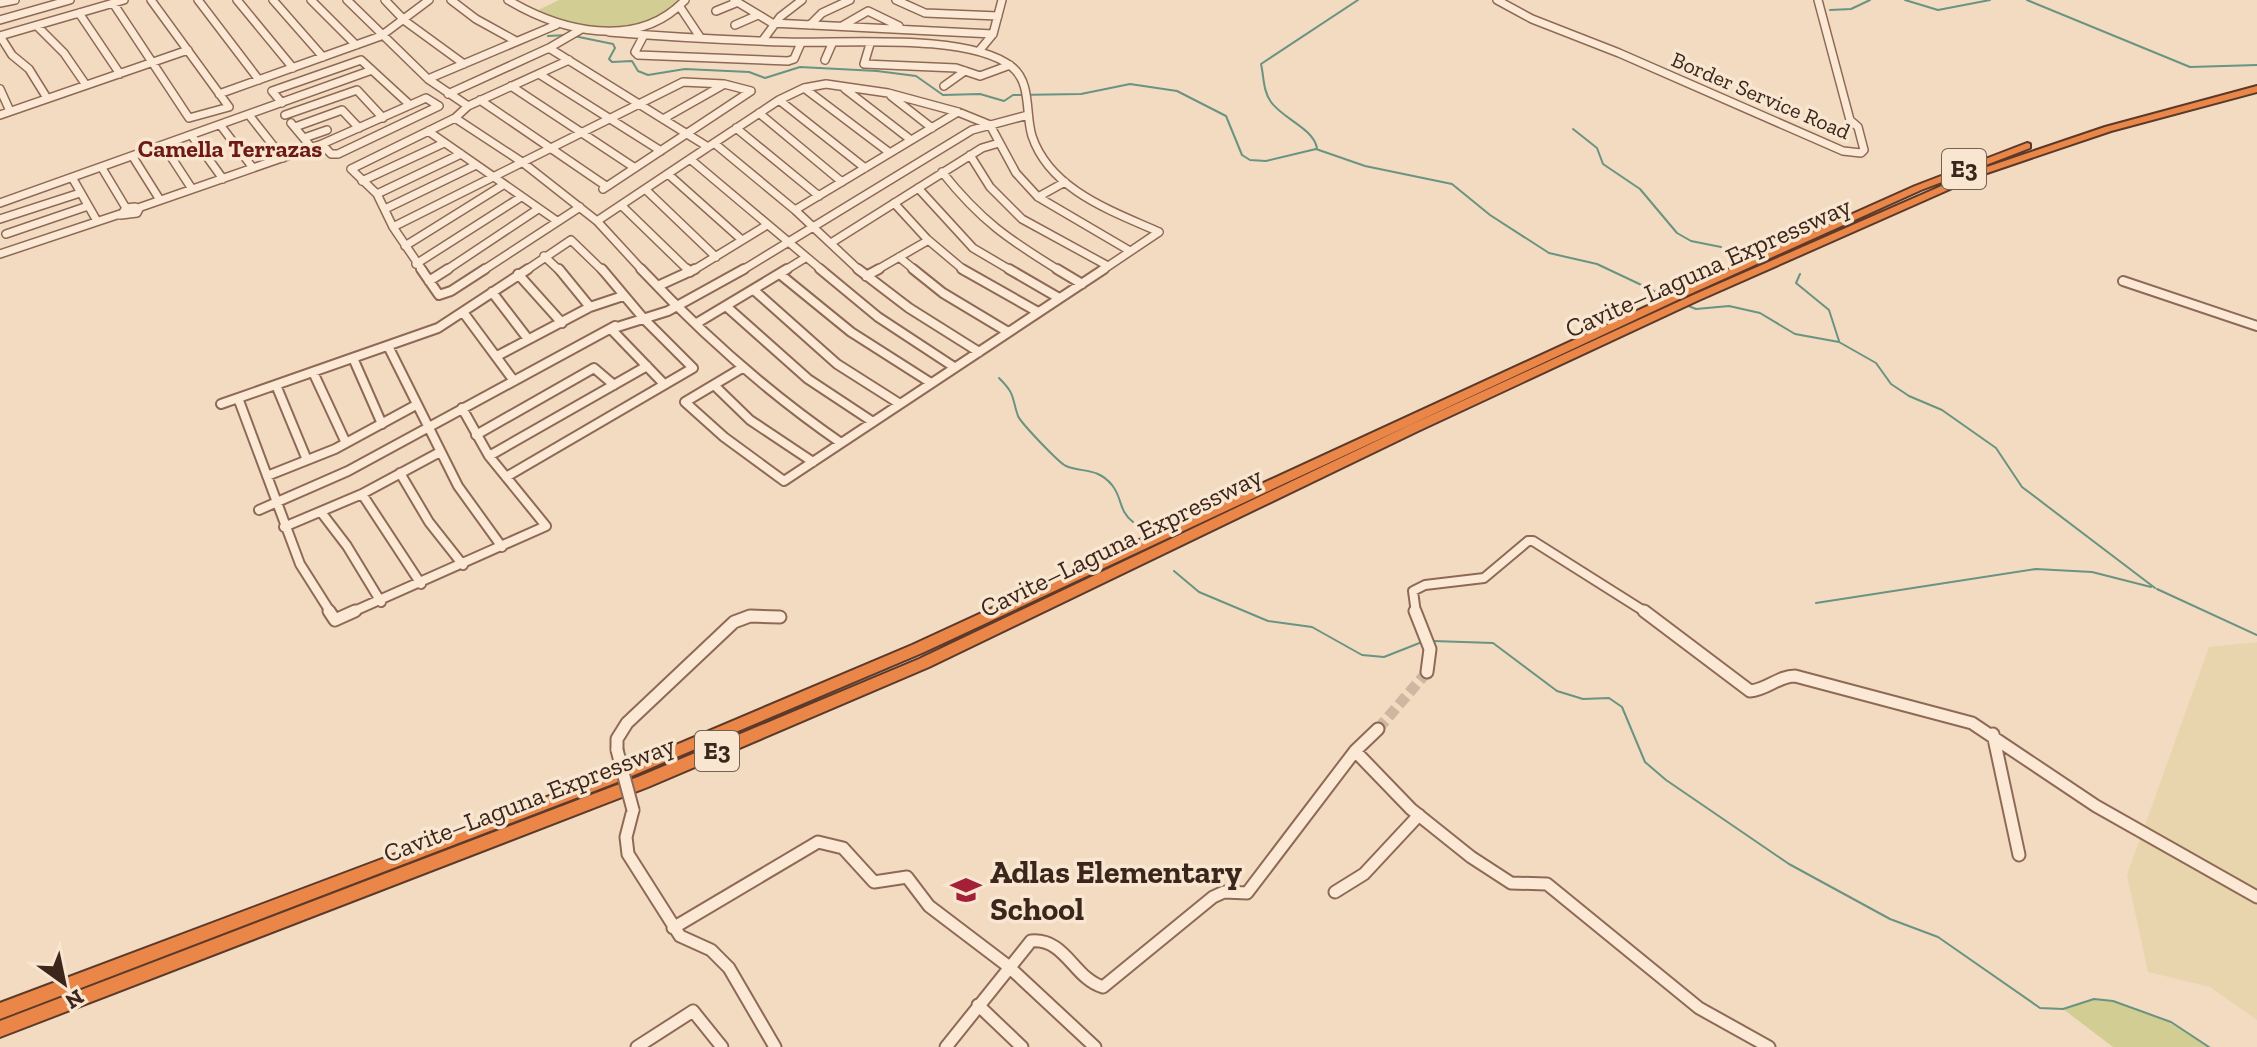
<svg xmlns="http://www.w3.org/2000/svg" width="2257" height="1047" font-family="'Zilla Slab',serif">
  <rect width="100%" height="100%" fill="#f2dbc1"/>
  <!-- farmland -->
  <path fill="#e9d5ad" d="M2257,642V1020L2210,987L2148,972L2127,875L2209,647Z"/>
  <!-- green -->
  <path fill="#d2ce93" d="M559,0H680C641,39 581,31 534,12Z
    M2094,999C2139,1004 2172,1022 2209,1047H2113L2063,1009Z"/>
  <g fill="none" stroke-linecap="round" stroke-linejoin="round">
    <!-- stream -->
    <path stroke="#699382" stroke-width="2" d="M1905,0L1938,10L1990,0
      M2027,0L2190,67L2257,65
      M1830,10L1851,9L1870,0
      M548,36L567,35
      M574,36L613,44L615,48L609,59L612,62L632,61L638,71L648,75L685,69L749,72L765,78L800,67L877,71L916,76L943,95L980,94L1004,101L1013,95L1081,94L1130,84L1177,91L1226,116L1242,155L1250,160L1266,161L1316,149L1365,166L1452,184L1490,215L1549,253L1597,264L1669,298
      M1573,129L1597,148L1603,164L1640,189L1677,233L1691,241L1721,247
      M1317,148C1313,128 1283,119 1271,102C1263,91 1264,77 1261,64L1358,0
      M1800,274L1796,283L1829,310L1839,341
      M1686,305L1696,309L1729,306L1760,313L1795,334L1839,342L1876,363L1891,384L1909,396L1942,410L1996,448L2022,487L2155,588
      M999,378C1016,395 1011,396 1018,416C1021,423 1059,463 1066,466C1083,473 1097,467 1112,485C1123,499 1118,510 1133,522
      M1174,571L1199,592L1268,621L1312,627L1362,655L1384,657L1422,642
      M2157,589L2257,635
      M1816,603L2036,569L2092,572L2151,587
      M1433,641L1493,643L1557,691L1583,699L1609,698L1622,707L1645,762L1666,780L1789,864L1890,919L1938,937L2040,1008L2063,1009L2094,999L2113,1001L2171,1022L2209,1047"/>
    <!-- minor-tunnel -->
    <path stroke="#ceb7a0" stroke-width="11" stroke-dasharray="11 5" stroke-linecap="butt" d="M1378,729L1427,672"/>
    <!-- minor-far2 casing -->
    <g stroke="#8e6a56" stroke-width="10">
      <path id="minor-far2" d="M198,0L259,80
        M237,0L293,68
        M273,0L323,57
        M311,0L356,45
        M347,0L428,79L556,25
        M385,0L405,21L464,64
        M451,0L476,19L516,41
        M508,0C560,31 637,51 685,0
        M734,0L772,23L993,34
        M896,0L925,13L998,16
        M1497,0L1532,19L1619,53L1843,151L1861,153L1864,150L1858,127L1850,120L1818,0
        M0,3L15,0
        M113,3L189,118L229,107L151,0
        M680,7L700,37
        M716,11L738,2
        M79,13L120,74
        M0,20L70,0
        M735,25L758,15
        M810,25L822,13L850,0
        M842,26L868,11L899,26
        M38,27L64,53L86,85
        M609,32C668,37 726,40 785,42C841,44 969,32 1012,67C1032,83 1025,114 1032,136C1050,190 1112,211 1159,232
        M644,35L635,52L638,55L788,61L794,59L801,43
        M763,40L780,17L802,0
        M870,44L864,64L956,68L980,76L1010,65
        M549,48L580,30
        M979,51L993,34L1002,0
        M825,60L832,44
        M539,74L661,151
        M428,79L468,106L455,118L522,162L597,221L643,271
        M511,86L635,168
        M944,86L965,71
        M804,88L890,153
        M0,89L10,111
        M845,89L911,140
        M219,94L381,36L429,0
        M448,94L549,48L708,147
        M891,96L932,128
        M47,98L29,69L12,55L0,36L124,0
        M426,98L439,106L338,154H331L322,144Z
        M480,100L606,186
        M779,100L865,168
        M282,103L272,91L361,60L410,105
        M468,106L569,60
        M759,113L842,182
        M0,115L188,50
        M249,115L283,158
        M285,115L357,90L383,118
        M663,119L723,85
        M291,123L312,148
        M221,126L253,168
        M295,127L342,110L359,128
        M736,128L819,196
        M428,131L557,221
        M192,136L223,179
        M304,138L327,130
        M714,143L795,210L860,271
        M164,146L192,189
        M970,155L990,187L1022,219L1108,266
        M133,157L160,200
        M690,159L779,100L804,88L826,84L888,93L958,112L990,125L1016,173L1038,197L1130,251
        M102,168L126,208
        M942,172C981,221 1008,239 1060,271
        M668,174L742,240
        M73,179L97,221
        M362,181L444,143
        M918,188L973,248L1012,271
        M645,189L716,257
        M377,194L461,154
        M1038,197L1065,182
        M0,203L372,70
        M894,203L927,239L965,271
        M621,205L689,271
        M135,207L139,209L137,213L121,215L126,208Z
        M138,208L322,144
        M385,209L476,165
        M795,210L958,112
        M0,219L80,193
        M597,221L690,159L823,271
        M393,227L683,82L724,84L751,91L603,189
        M6,234L88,206
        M831,243L982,148L999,143
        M405,246L503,185
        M0,254L120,214
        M544,256L560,271
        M899,257L916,271
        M416,264L521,197
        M423,271L393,227L377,194L351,169L455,118
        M445,271L538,209
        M482,271L580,207
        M525,271L571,240L603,271
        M692,271L767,225
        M741,271L972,130L1028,115
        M784,271L805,258
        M875,271L927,241
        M1101,271L1159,232"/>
    </g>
    <!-- minor-far1 casing -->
    <g stroke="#8e6a56" stroke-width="12">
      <path id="minor-far1" d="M421,269L439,295L451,291L485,269
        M559,269L590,307
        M641,269C702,334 767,392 841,443
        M687,269L690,272
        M820,269L878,317L954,367
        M858,269L909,308L979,352
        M913,269L943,293L1008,332
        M962,269L1038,312
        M1009,269L1059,298
        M1057,269L1082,284
        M518,274L562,323
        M781,275L851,332L931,383
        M866,276L879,269
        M429,281L448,269
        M2123,281L2257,326
        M660,285L695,269
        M755,291L837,364L900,404
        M492,292L528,339
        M727,307L808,379L873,422
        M463,312L514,381
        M697,323L787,269
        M611,329L668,311L744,269
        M611,329L664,384
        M388,346L458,486L502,547
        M497,356L590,307L623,296
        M353,358L382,424
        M742,368L685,402L724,437L784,481L1104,269
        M313,372L346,443
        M276,385L307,460
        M714,385L750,420L813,462
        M238,398L300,564L331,613
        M221,404L438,328L528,269
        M476,435L594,368L614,385
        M489,456L647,366
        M400,473L429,522L463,565
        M267,476L335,449L416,405
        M506,477L693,368L644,319L602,269
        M362,494L421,584
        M259,510L348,471L615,326
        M321,512L347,546L381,602
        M284,527L362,494L440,452
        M350,613L546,526L489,456L462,408
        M1416,613L1413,591L1425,585L1484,578L1528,541H1533L1647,613"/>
    </g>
    <!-- minor casing -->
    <g stroke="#8e6a56" stroke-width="15">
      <path id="minor" d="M329,611L335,620L355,611
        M1415,611L1430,649L1427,672
        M1644,611L1750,691C1767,690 1778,676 1795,676L1972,723L2096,806L2257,897
        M1993,734L2019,855
        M617,750V739L627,723L734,622L750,616L780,617
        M1355,751L1411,809L1471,857L1511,883L1547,884L1699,1008L1769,1047
        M633,810L626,837L628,854L680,936L711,950L729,968L775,1047
        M1335,892L1364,874L1419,815
        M673,928L818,842L843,848L874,882L907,877L929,906L1008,966L1095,1047
        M978,1005L1022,1047
        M637,1047L693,1011L722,1047
        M946,1047L1031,941C1066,938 1073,978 1103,987L1213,897L1224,892L1247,893L1355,751L1378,729"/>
    </g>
    <!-- highway casing -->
    <g stroke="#5b392b" stroke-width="4">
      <path id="highway" d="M2257,86V92L2111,131L1984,174L1699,300L1418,431L929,667L648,787L0,1037V1021L638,777L919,659L1410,425L1691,296L1978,170L2105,127Z
        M2027,143L2030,144V148L1921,190L1688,295L922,653L615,783L0,1019V1003L605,775L912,645L1680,291L1915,186Z"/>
    </g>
    <!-- minor-far2 -->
    <use href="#minor-far2" stroke="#fce9d5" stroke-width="7"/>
    <!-- minor-far1 -->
    <use href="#minor-far1" stroke="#fce9d5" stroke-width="8"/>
    <!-- minor -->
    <use href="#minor" stroke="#fce9d5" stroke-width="11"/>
    <!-- highway -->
    <use href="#highway" fill="#ea8748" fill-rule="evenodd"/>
    <!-- minor-bridge casing -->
    <g stroke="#8e6a56" stroke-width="15" stroke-linecap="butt">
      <path id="minor-bridge" d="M617,750L633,810"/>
    </g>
    <!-- minor-bridge -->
    <use href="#minor-bridge" stroke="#fce9d5" stroke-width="11"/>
  </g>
  <!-- icons -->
  <defs>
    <g id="school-bare" transform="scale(2.4)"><path d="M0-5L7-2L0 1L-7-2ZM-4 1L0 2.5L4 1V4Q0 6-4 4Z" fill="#a32038" stroke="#f9e6d1" stroke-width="2.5" paint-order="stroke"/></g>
  </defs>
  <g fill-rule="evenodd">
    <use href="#school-bare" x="966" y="890"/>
  </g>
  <g text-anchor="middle" stroke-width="7" stroke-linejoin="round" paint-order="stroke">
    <!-- far-street labels -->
    <g font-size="22" fill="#3c261c" stroke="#f9e6d1">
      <text transform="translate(1761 95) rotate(23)" y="8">Border Service Road</text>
    </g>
    <!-- far-neighbourhood labels -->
    <g font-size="24" font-weight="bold" fill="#6d1a17" stroke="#f9e6d1">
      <text x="230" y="157">Camella Terrazas</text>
    </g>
    <!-- shield labels -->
    <g fill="#f9e6d1" stroke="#756052" stroke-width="2">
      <rect x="1942" y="149" width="44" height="40" rx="6"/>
      <rect x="695" y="731" width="44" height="40" rx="6"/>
    </g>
    <g font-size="24" font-weight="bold" fill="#3c261c">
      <text x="1964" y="177">E3</text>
      <text x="717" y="759">E3</text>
    </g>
    <!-- street labels -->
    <g font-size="26" fill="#3c261c" stroke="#f9e6d1">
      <text transform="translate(1708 267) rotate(-24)" y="9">Cavite–Laguna Expressway</text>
      <text transform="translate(1121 542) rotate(-26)" y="9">Cavite–Laguna Expressway</text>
      <text transform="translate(529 799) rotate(-21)" y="9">Cavite–Laguna Expressway</text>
    </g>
    <!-- near-poi labels -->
    <g font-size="32" font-weight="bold" fill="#3c261c" stroke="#f9e6d1" text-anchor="start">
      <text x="990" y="883">Adlas Elementary<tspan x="990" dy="37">School</tspan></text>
    </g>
  </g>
  <!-- north arrow -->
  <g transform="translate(64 983) rotate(147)" stroke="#f9e6d1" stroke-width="6" paint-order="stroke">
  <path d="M0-6L14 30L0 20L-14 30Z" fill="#3c261c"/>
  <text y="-12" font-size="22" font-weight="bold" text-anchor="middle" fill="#3c261c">N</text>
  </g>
</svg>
